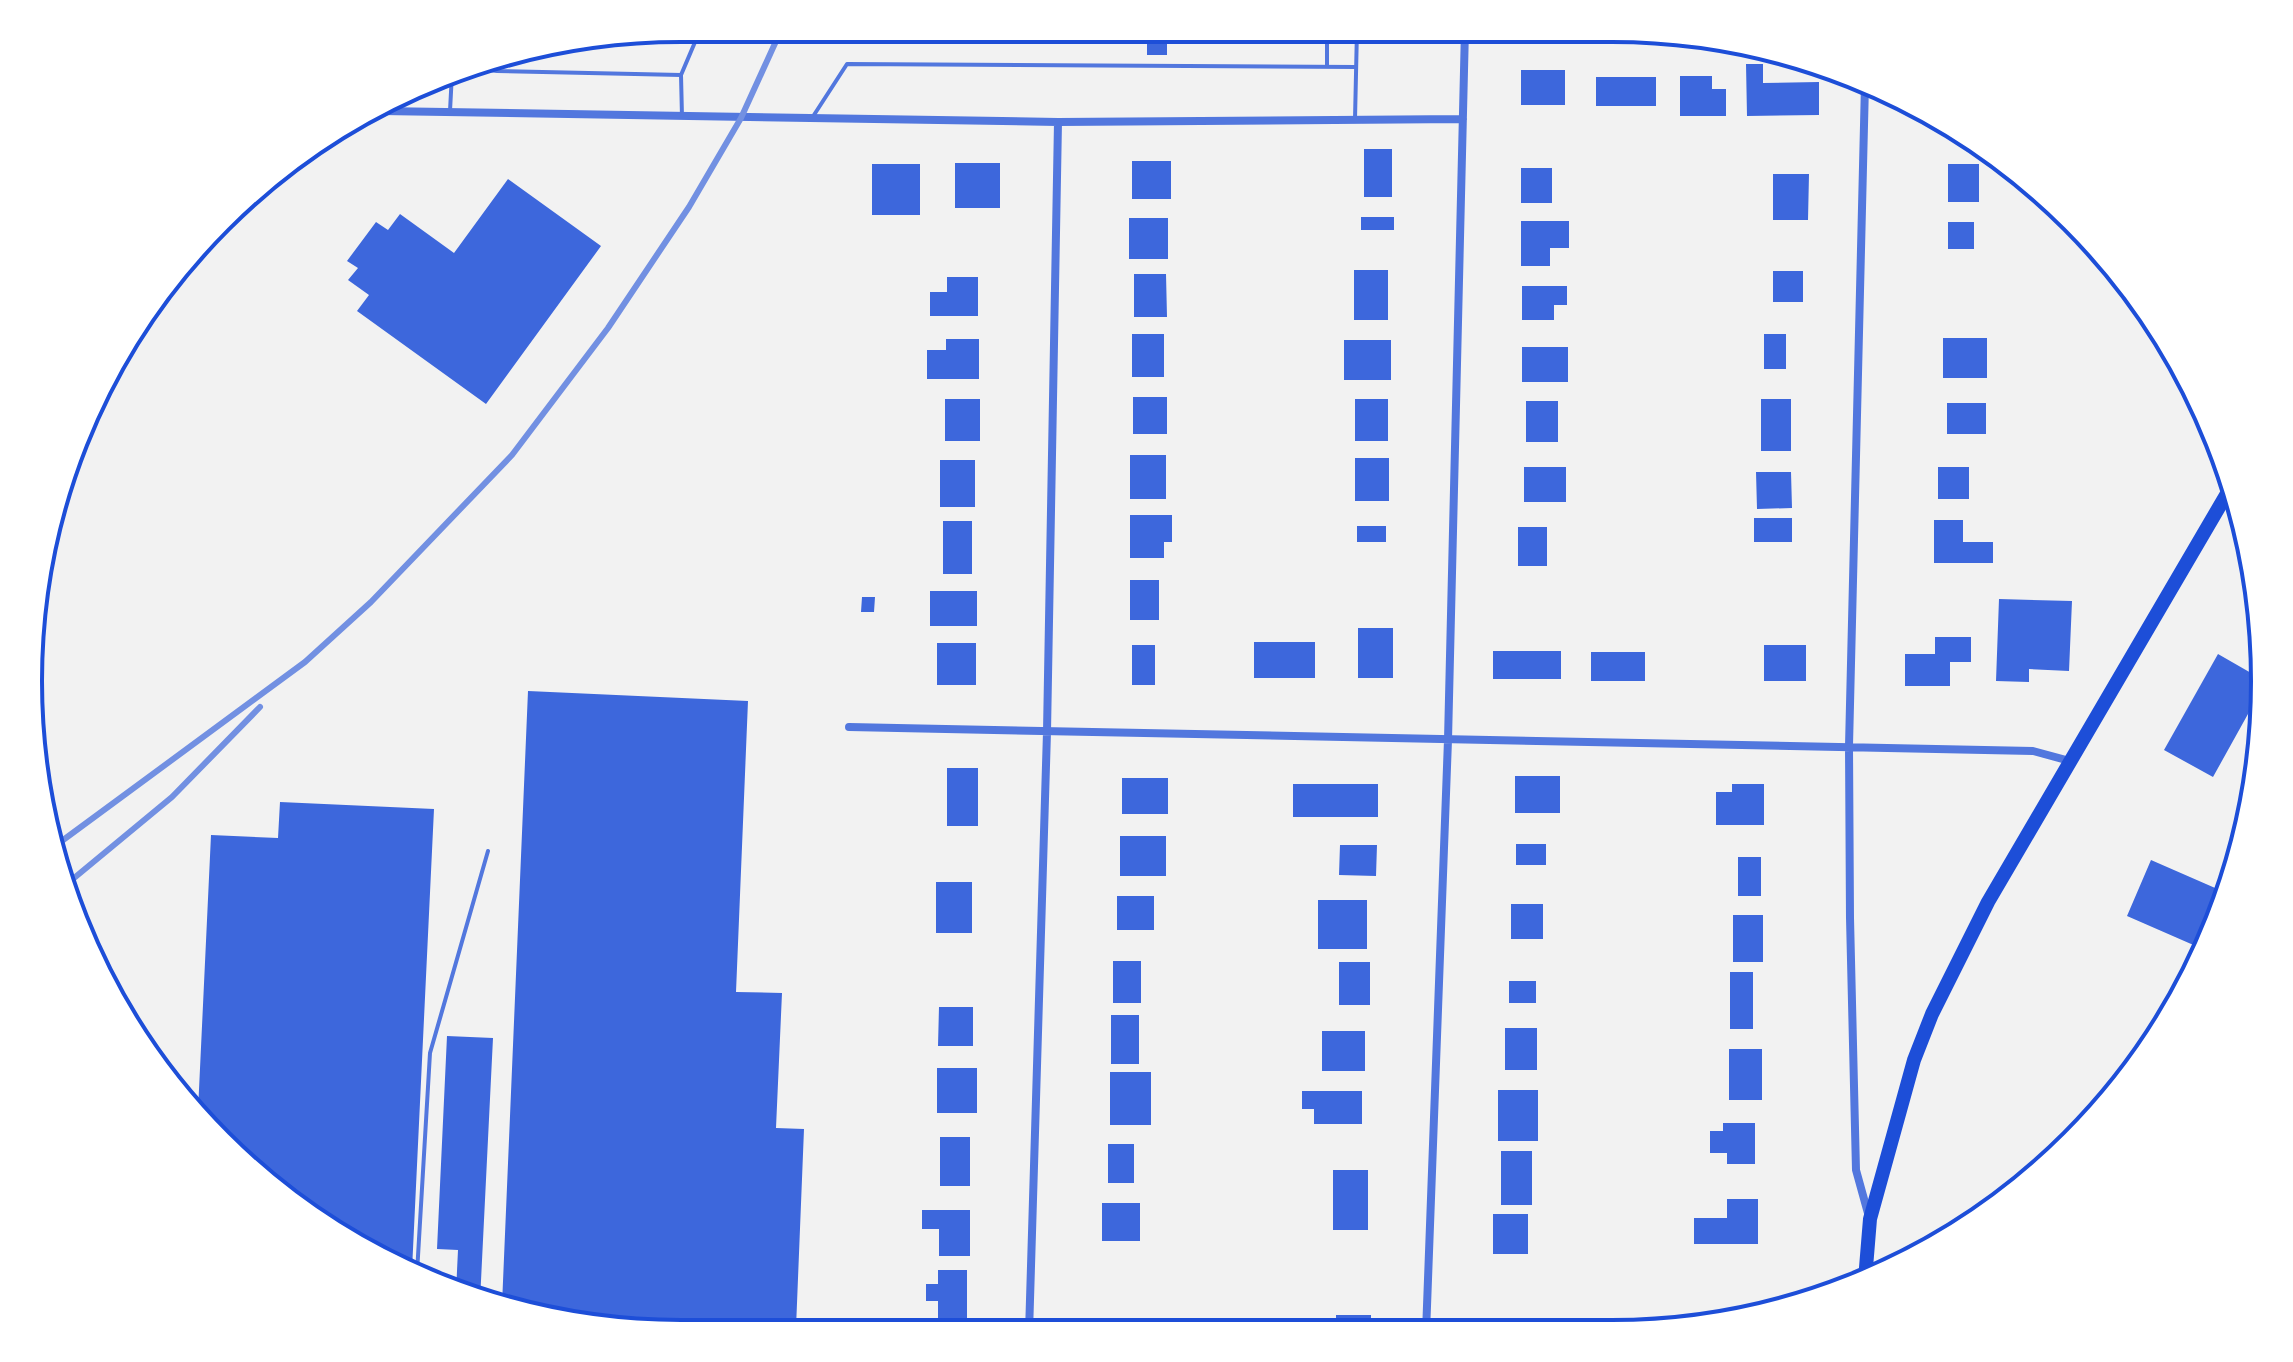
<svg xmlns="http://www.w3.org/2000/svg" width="2293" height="1362" font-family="Lato,sans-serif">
  <rect width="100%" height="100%" fill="#f2f2f2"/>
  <!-- building -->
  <path fill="#3d67dc" d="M854,28H912V38H854Z
    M1010,28L1317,29V44L1167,42V55H1147V43L1010,42Z
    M1746,64H1763V83L1819,82V115L1747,116Z
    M1521,70H1565V105H1521Z
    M1680,76H1712V89H1726V116H1680Z
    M1596,77H1656V106H1596Z
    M1364,149H1392V197H1364Z
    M1132,161H1171V199H1132Z
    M955,163H1000V208H955Z
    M872,164H920V215H872Z
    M1948,164H1979V202H1948Z
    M1521,168H1552V203H1521Z
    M1773,174H1809L1808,220H1773Z
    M508,179L601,246L486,404L357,311L369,295L348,280L358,268L347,261L376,222L388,230L400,214L454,253Z
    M1361,217H1394V230H1361Z
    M1129,218H1168V259H1129Z
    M1521,221H1569V248H1550V266H1521Z
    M1948,222H1974V249H1948Z
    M1354,270H1388V320H1354Z
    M1773,271H1803V302H1773Z
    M1134,274H1166L1167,317H1134Z
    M947,277H978V316H930V292H947Z
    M1522,286H1567V305H1554V320H1522Z
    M1132,334H1164V377H1132Z
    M1764,334H1786V369H1764Z
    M1943,338H1987V378H1943Z
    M946,339H979V379H927V350H946Z
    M1344,340H1391V380H1344Z
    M1522,347H1568V382H1522Z
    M1133,397H1167V434H1133Z
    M945,399H980V441H945Z
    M1355,399H1388V441H1355Z
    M1761,399H1791V451H1761Z
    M1526,401H1558V442H1526Z
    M1947,403H1986V434H1947Z
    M1130,455H1166V499H1130Z
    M1355,458H1389V501H1355Z
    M940,460H975V507H940Z
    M1524,467H1566V502H1524Z
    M1938,467H1969V499H1938Z
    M1756,472H1791L1792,508L1757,509Z
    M1130,515H1172V542H1164V558H1130Z
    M1754,518H1792V542H1754Z
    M1934,520H1963V542H1993V563H1934Z
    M943,521H972V574H943Z
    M1357,526H1386V542H1357Z
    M1518,527H1547V566H1518Z
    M1130,580H1159V620H1130Z
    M930,591H977V626H930Z
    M862,597H875L874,612H861Z
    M1999,599L2072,601L2069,671L2029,669V682L1996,681Z
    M1358,628H1393V678H1358Z
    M1935,637H1971V662H1950V686H1905V654H1935Z
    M1254,642H1315V678H1254Z
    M937,643H976V685H937Z
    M1132,645H1155V685H1132Z
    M1764,645H1806V681H1764Z
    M1493,651H1561V679H1493Z
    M1591,652H1645V681H1591Z
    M2218,654L2265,681L2262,710L2253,705L2213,777L2164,750Z
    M528,691L748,701L736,992L782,993L776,1128L804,1129L796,1328L567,1318L502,1305Z
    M947,768H978V826H947Z
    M1515,776H1560V813H1515Z
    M1122,778H1168V814H1122Z
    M1293,784H1378V817H1293Z
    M1732,784H1764V825H1716V792H1732Z
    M280,802L434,809L412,1270L318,1224L198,1111L211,835L278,838Z
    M1120,836H1166V876H1120Z
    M1516,844H1546V865H1516Z
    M1340,845H1377L1376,876L1339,875Z
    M1738,857H1761V896H1738Z
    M2151,860L2222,891L2198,947L2127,916Z
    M936,882H972V933H936Z
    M1117,896H1154V930H1117Z
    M1318,900H1367V949H1318Z
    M1511,904H1543V939H1511Z
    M1733,915H1763V962H1733Z
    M1113,961H1141V1003H1113Z
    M1339,962H1370V1005H1339Z
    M1730,972H1753V1029H1730Z
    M1509,981H1536V1003H1509Z
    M939,1007H973V1046H938Z
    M1111,1015H1139V1064H1111Z
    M1505,1028H1537V1070H1505Z
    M1322,1031H1365V1071H1322Z
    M447,1036L493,1038L480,1301L456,1292L458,1250L437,1249Z
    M1729,1049H1762V1100H1729Z
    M937,1068H977V1113H937Z
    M1110,1072H1151V1125H1110Z
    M1498,1090H1538V1141H1498Z
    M1302,1091H1362V1124H1314V1109H1302Z
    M1723,1123H1755V1164H1727V1153H1710V1131H1723Z
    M940,1137H970V1186H940Z
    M1108,1144H1134V1183H1108Z
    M1501,1151H1532V1205H1501Z
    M1333,1170H1368V1230H1333Z
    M1727,1199H1758V1244H1694V1218H1727Z
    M1102,1203H1140V1241H1102Z
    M922,1210H970V1256H939V1229H922Z
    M1493,1214H1528V1254H1493Z
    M938,1270H967V1320H938V1301H926V1284H938Z
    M1336,1315H1371V1333H1336Z
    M1532,1322H1552V1333H1532Z
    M1116,1325H1150V1333H1116Z"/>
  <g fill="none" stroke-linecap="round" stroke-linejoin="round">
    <!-- service -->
    <path stroke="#5277de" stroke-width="4" d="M463,67L497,71L681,75L701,28
      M1327,67V29
      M681,75L682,117
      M450,111L452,73
      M812,118L847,64L1356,67
      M1355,119L1357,29
      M417,1273L430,1053L488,851"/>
    <!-- minor -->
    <path stroke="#5277de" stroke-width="8" d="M1865,84L1849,746L1850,918L1856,1170L1869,1217
      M381,111L1058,122L1463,119
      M849,727L2033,751L2070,761
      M1029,1333L1047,732L1058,122
      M1426,1333L1448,740L1465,29"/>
    <!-- primary -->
    <path stroke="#1d4ed8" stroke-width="14" d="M1865,1280L1870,1219L1914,1060L1932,1014L1988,902L2232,485"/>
    <!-- rail -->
    <path stroke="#7290e2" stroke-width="6" d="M55,846L305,662L371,602L512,455L608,328L689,207L741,118L782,28
      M62,888L172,797L260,707"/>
  </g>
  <!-- crop -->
  <path d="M0 0H2293V1362H0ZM681 42H1612A639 639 0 0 1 2251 681V681A639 639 0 0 1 1612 1320H681A639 639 0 0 1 42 681V681A639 639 0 0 1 681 42Z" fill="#fff" fill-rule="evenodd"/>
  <path fill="none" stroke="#1d4ed8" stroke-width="4" d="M681 42H1612A639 639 0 0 1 2251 681V681A639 639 0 0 1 1612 1320H681A639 639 0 0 1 42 681V681A639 639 0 0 1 681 42Z"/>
</svg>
